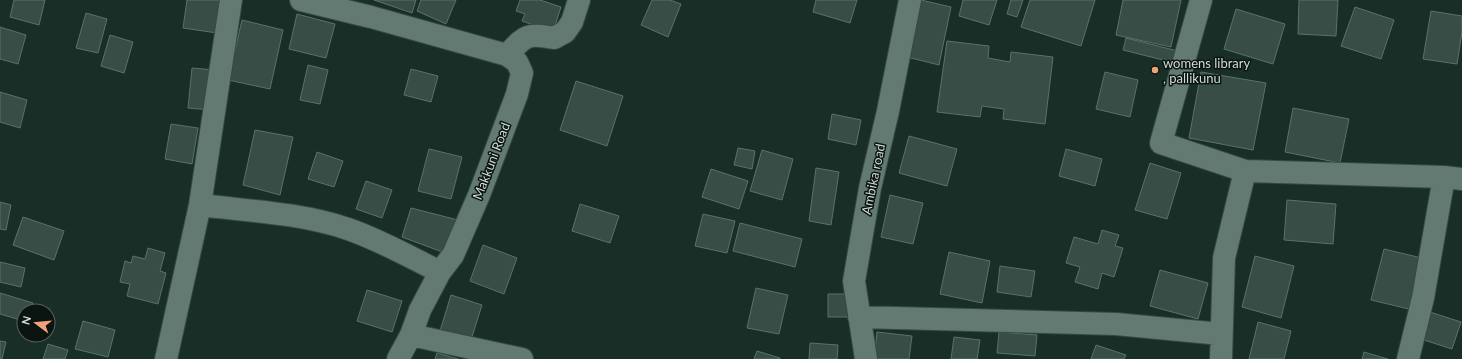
<svg xmlns="http://www.w3.org/2000/svg" width="1462" height="359" font-family="Lato,sans-serif">
  <rect width="100%" height="100%" fill="#182e27"/>
  <!-- building -->
  <path fill="#374d45" stroke="#5a7269" d="M14,0H45L39,25L10,17Z
    M187,0H222L217,33L183,28Z
    M374,0H416L412,13Z
    M421,0H456L446,24L417,11Z
    M520,0H540L561,7L553,32L522,21L525,14L516,11Z
    M652,0H670L681,4L668,37L641,25Z
    M816,0H857L850,23L813,12Z
    M921,0L951,7L939,65L907,57Z
    M963,0H997L989,25L959,16Z
    M1011,0H1023L1017,17L1007,14Z
    M1030,0H1095L1081,46L1021,27Z
    M1123,0H1181L1171,47L1116,35Z
    M1299,0H1338L1336,36L1298,34Z
    M1355,7L1394,20L1381,59L1341,46Z
    M1236,9L1285,24L1273,64L1224,49Z
    M1431,11L1462,16V32L1457,64L1423,59Z
    M86,13L107,19L98,53L76,48Z
    M297,14L335,24L326,58L289,49Z
    M242,20L283,30L270,89L228,80Z
    M0,27L26,35L18,64L0,59Z
    M110,35L133,42L124,73L101,66Z
    M1126,38L1178,51L1175,63L1123,50Z
    M947,41L989,46L988,58L1010,62L1011,52L1053,57L1045,124L1003,119L1004,109L982,106L980,117L937,112Z
    M308,65L328,70L320,104L300,100Z
    M192,68L215,70L211,110L188,108Z
    M411,69L438,76L431,102L404,95Z
    M1105,72L1138,80L1130,117L1096,109Z
    M1201,72L1266,83L1253,150L1189,138Z
    M576,81L623,96L607,146L560,130Z
    M0,92L27,100L20,128L0,122Z
    M1293,108L1349,119L1340,163L1285,152Z
    M832,114L861,120L856,145L828,139Z
    M171,124L198,128L192,164L165,159Z
    M255,130L293,137L280,195L243,185Z
    M909,136L957,149L947,186L899,173Z
    M738,148L755,151L752,169L734,165Z
    M429,149L462,157L451,199L418,191Z
    M1066,149L1102,159L1095,186L1059,176Z
    M762,150L793,159L782,200L750,191Z
    M317,152L343,161L334,187L308,179Z
    M1150,163L1181,173L1167,219L1135,210Z
    M816,168L839,172L831,225L809,221Z
    M711,169L748,181L739,209L702,197Z
    M366,181L392,190L382,218L356,209Z
    M890,195L923,203L913,244L881,237Z
    M1287,200L1336,204L1333,244L1284,240Z
    M0,202L11,205L6,230L0,229Z
    M580,204L619,216L610,243L572,231Z
    M411,208L458,220L445,253L402,237Z
    M703,214L735,221L727,253L695,246Z
    M23,217L64,231L54,260L13,245Z
    M740,223L802,239L795,267L733,251Z
    M1102,230L1119,235L1115,246L1123,248L1114,277L1102,273L1098,289L1075,282L1080,267L1066,263L1074,237L1098,244Z
    M483,245L517,258L504,294L470,281Z
    M148,248L165,253L160,271L166,273L158,304L127,296L130,284L120,282L125,261L131,263L133,256L145,259Z
    M1384,249L1422,258L1409,309L1371,300Z
    M949,252L990,261L982,303L940,294Z
    M1255,256L1294,266L1281,318L1242,307Z
    M0,262L25,268L21,287L0,282Z
    M1000,266L1035,271L1031,297L997,292Z
    M1160,270L1208,283L1198,319L1150,306Z
    M756,288L788,295L779,334L747,328Z
    M367,290L402,301L392,332L357,321Z
    M0,293L33,303L31,311H24V321L0,314Z
    M828,294H850V317H828Z
    M451,295L482,305L471,340L440,331Z
    M1430,312L1461,322L1452,349L1421,339Z
    M83,321L115,330L108,357L75,349Z
    M1258,322L1291,331L1284,359H1249Z
    M877,332L912,336L909,359H874Z
    M999,332L1037,335L1035,356L997,353Z
    M954,337L980,340L977,359H951Z
    M0,341L6,342L2,359H0Z
    M810,343L838,345L837,359H809Z
    M48,344L68,350L65,359H43Z
    M1096,345L1126,355L1124,359H1091Z
    M757,351L780,358V359H754Z
    M1364,352L1388,359H1362Z
    M437,353L458,359H435Z"/>
  <g fill="none" stroke-linecap="round" stroke-linejoin="round">
    <!-- minor casing -->
    <g stroke="#374944" stroke-width="24">
      <path id="minor" d="M231,0L200,205C249,211 301,213 348,229C380,240 410,257 440,272
        M301,0L371,17L507,55
        M1201,0L1161,143L1245,171L1224,258L1221,359
        M1245,171L1444,177L1462,179
        M859,317L1116,324L1221,334
        M411,335L522,359
        M166,359L200,205
        M398,359L411,335L420,310L440,272L453,255L479,195L517,94L522,73L517,62L507,55C526,35 526,33 554,38L565,32L572,22L579,0
        M866,359L854,281L870,188L888,111L910,0
        M1408,359L1423,298L1444,177"/>
    </g>
    <!-- minor -->
    <use href="#minor" stroke="#627a71" stroke-width="22"/>
  </g>
  <!-- markers -->
  <circle fill="#f1a27b" stroke="#0b1411" stroke-width="1.5" cx="1155" cy="70" r="4"/>
  <g text-anchor="middle" stroke-width="3" stroke-linejoin="round" paint-order="stroke">
    <!-- poi labels -->
    <g font-size="13" fill="#cfdcd7" stroke="#0b1411" text-anchor="start">
      <text x="1163" y="68">womens library<tspan x="1163" dy="15">, pallikunu</tspan></text>
    </g>
    <!-- street labels -->
    <g font-size="13" fill="#cfdcd7" stroke="#0b1411">
      <text transform="translate(491 161) rotate(-69)" y="5">Makkuni Road</text>
      <text transform="translate(873 179) rotate(-78)" y="5">Ambika road</text>
    </g>
  </g>
  <!-- north arrow -->
  <g transform="translate(36 323) rotate(286)"><circle r="19" fill="#0b1411" stroke="#596460"/>
  <path d="M0-3L7 15L0 10L-7 15Z" fill="#f1a27b"/>
  <text y="-6" font-size="11" font-weight="bold" text-anchor="middle" fill="#cfdcd7">N</text>
  </g>
</svg>
